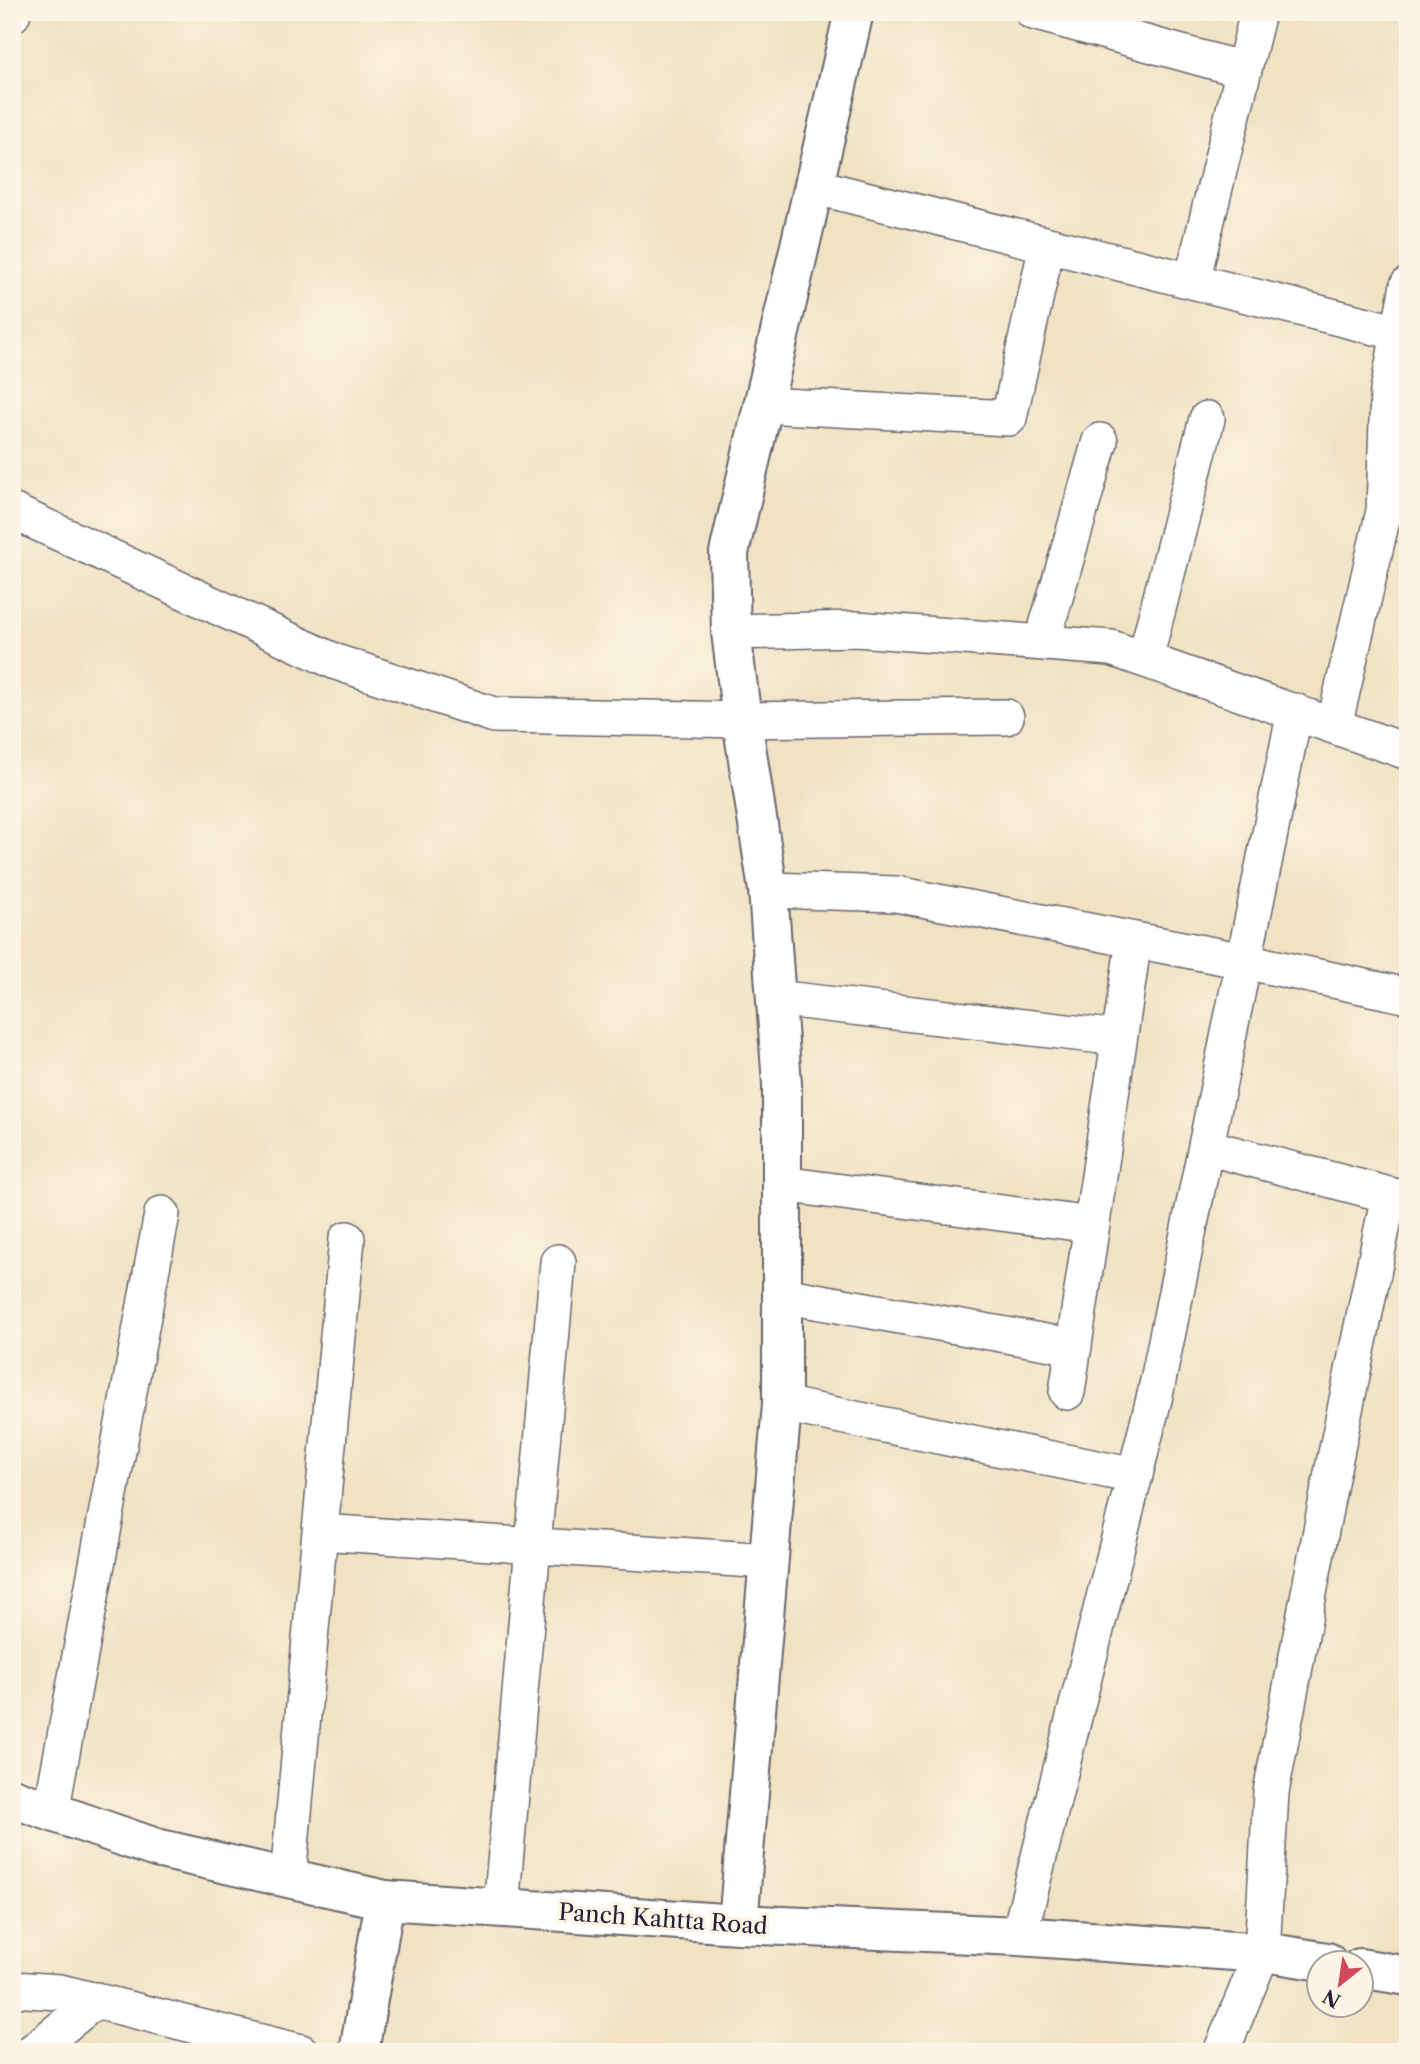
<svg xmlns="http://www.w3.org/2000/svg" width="1420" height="2064" font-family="'Libre Caslon Text',serif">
  <rect width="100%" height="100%" fill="#fcf5e5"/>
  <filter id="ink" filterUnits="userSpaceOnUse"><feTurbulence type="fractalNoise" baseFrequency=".0143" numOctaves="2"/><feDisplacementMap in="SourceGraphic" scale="14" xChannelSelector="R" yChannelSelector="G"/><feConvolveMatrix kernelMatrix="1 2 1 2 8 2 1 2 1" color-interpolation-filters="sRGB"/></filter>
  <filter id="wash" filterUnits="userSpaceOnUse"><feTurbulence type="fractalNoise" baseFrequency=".00686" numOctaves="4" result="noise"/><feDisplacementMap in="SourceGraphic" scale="28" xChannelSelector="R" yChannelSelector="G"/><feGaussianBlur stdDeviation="1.57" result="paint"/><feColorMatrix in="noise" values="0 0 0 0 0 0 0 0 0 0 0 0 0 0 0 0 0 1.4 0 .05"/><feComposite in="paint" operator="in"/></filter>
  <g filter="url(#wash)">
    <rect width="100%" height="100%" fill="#f0e2c3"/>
  </g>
  <g filter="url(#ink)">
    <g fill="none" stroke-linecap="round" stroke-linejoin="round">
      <!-- minor casing -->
      <g stroke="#6a656b" stroke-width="38">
        <path id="minor" d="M1033,12L1244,70
          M12,15L13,12
          M813,186L1399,333
          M1192,281L1258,12
          M763,405L1009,418L1047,245
          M12,511L336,662L494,715L742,720L1006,717
          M731,632L856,629L1111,648L1408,752
          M1042,643L1100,441
          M1145,659L1207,419
          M1334,726L1384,511L1388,391L1408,285
          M768,890L896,894L1244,961L1408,996
          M775,998L1119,1038
          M1206,1147L1408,1200
          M782,1184L1092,1225
          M782,1295L1074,1347
          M1067,1392L1134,940
          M782,1404L1135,1476
          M320,1532L769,1561
          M51,1812L162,1214
          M288,1878L347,1239
          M501,1908L558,1262
          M1019,1936L1155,1395L1295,711
          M12,1989L60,1992L301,2052
          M32,2052L96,2000
          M1221,2052L1262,1953L1271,1792L1330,1483L1389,1195"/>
      </g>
      <!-- tertiary casing -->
      <g stroke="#6a656b" stroke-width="42">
        <path id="tertiary" d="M12,1798L156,1848L385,1900
          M738,1924L1019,1936L1277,1954L1327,1962
          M1360,1968L1408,1976"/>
      </g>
      <!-- secondary casing -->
      <g stroke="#6a656b" stroke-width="42">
        <path id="secondary" d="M359,2052L385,1900L738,1924L782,1404V1084L768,890L742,720L731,632L729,553L854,12"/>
      </g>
      <!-- minor -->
      <use href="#minor" stroke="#fff" stroke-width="35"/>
      <!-- tertiary -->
      <use href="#tertiary" stroke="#fff" stroke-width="38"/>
      <!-- secondary -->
      <use href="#secondary" stroke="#fff" stroke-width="38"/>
    </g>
  </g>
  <g text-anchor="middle" stroke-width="7" stroke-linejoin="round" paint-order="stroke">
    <!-- street labels -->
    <g font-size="23" fill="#22223b" stroke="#fcf5e5">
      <text transform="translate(663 1919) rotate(4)" y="8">Panch Kahtta Road</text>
    </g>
  </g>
  <!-- margin -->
  <rect width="1420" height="2064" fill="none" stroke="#fcf5e5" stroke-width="42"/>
  <!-- north arrow -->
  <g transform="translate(1340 1984) rotate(210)"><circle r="33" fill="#fcf5e5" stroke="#a5a1a1" stroke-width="2"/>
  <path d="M0-5L12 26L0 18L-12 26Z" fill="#d1495b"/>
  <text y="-10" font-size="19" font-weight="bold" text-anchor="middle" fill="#22223b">N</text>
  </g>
</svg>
